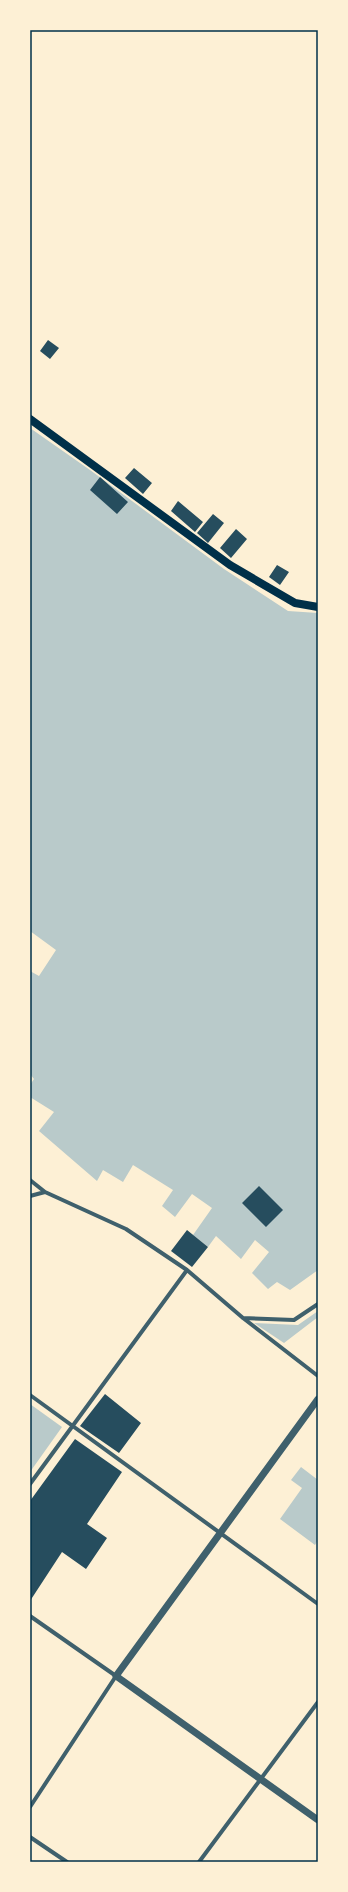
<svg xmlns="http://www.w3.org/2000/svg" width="348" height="1892" font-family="Inter,sans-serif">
  <rect width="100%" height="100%" fill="#fdf0d5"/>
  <!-- green -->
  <path fill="#b9caca" d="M30,428L90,470L224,569L288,611L318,613V1270L290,1290L277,1282L268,1289L252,1273L269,1252L255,1240L241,1259L216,1236L208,1247L193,1235L212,1208L192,1194L175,1217L162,1206L173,1190L133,1165L123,1182L103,1170L97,1181L39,1131L54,1112L30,1097V1085L34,1079L30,1074V971L39,976L56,950L30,931Z
    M318,1311V1317L284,1343L254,1323L298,1325Z
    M30,1404L62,1427L30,1472Z
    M301,1467L318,1480V1540L315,1545L280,1519L302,1488L291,1480Z"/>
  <!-- building -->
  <path fill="#264d5e" d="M48,340L59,348L50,359L40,351Z
    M134,468L152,483L143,494L125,478Z
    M100,477L128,502L117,514L90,490Z
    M178,501L203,522L195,532L171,511Z
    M213,514L224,523L208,543L197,533Z
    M236,529L247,539L231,558L220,548Z
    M277,565L289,572L280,585L269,577Z
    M259,1186L283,1210L266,1227L242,1203Z
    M187,1230L208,1247L192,1267L171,1251Z
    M105,1394L141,1423L119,1453L80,1426Z
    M75,1439L122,1472L87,1524L107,1538L86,1569L62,1552L30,1601V1501Z"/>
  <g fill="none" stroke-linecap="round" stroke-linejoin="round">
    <!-- minor -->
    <path stroke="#3f606c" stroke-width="4" d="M30,1180L45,1192L126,1229L187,1270L243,1318L318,1376
      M30,1196L45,1192
      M243,1318L294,1320L318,1304
      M30,1395L318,1604
      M30,1484L187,1270
      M30,1616L116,1676L30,1807
      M30,1837L67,1862
      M199,1862L318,1702"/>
    <!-- tertiary -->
    <path stroke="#3f606c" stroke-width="7" d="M318,1399L116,1676L318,1820"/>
    <!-- secondary -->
    <path stroke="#003049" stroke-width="8" d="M30,419L230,565L295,603L318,607"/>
  </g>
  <!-- border -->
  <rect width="348" height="1892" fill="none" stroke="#fdf0d5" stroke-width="62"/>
  <rect x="31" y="31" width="286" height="1830" fill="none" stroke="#003049" stroke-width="1.5"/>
</svg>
